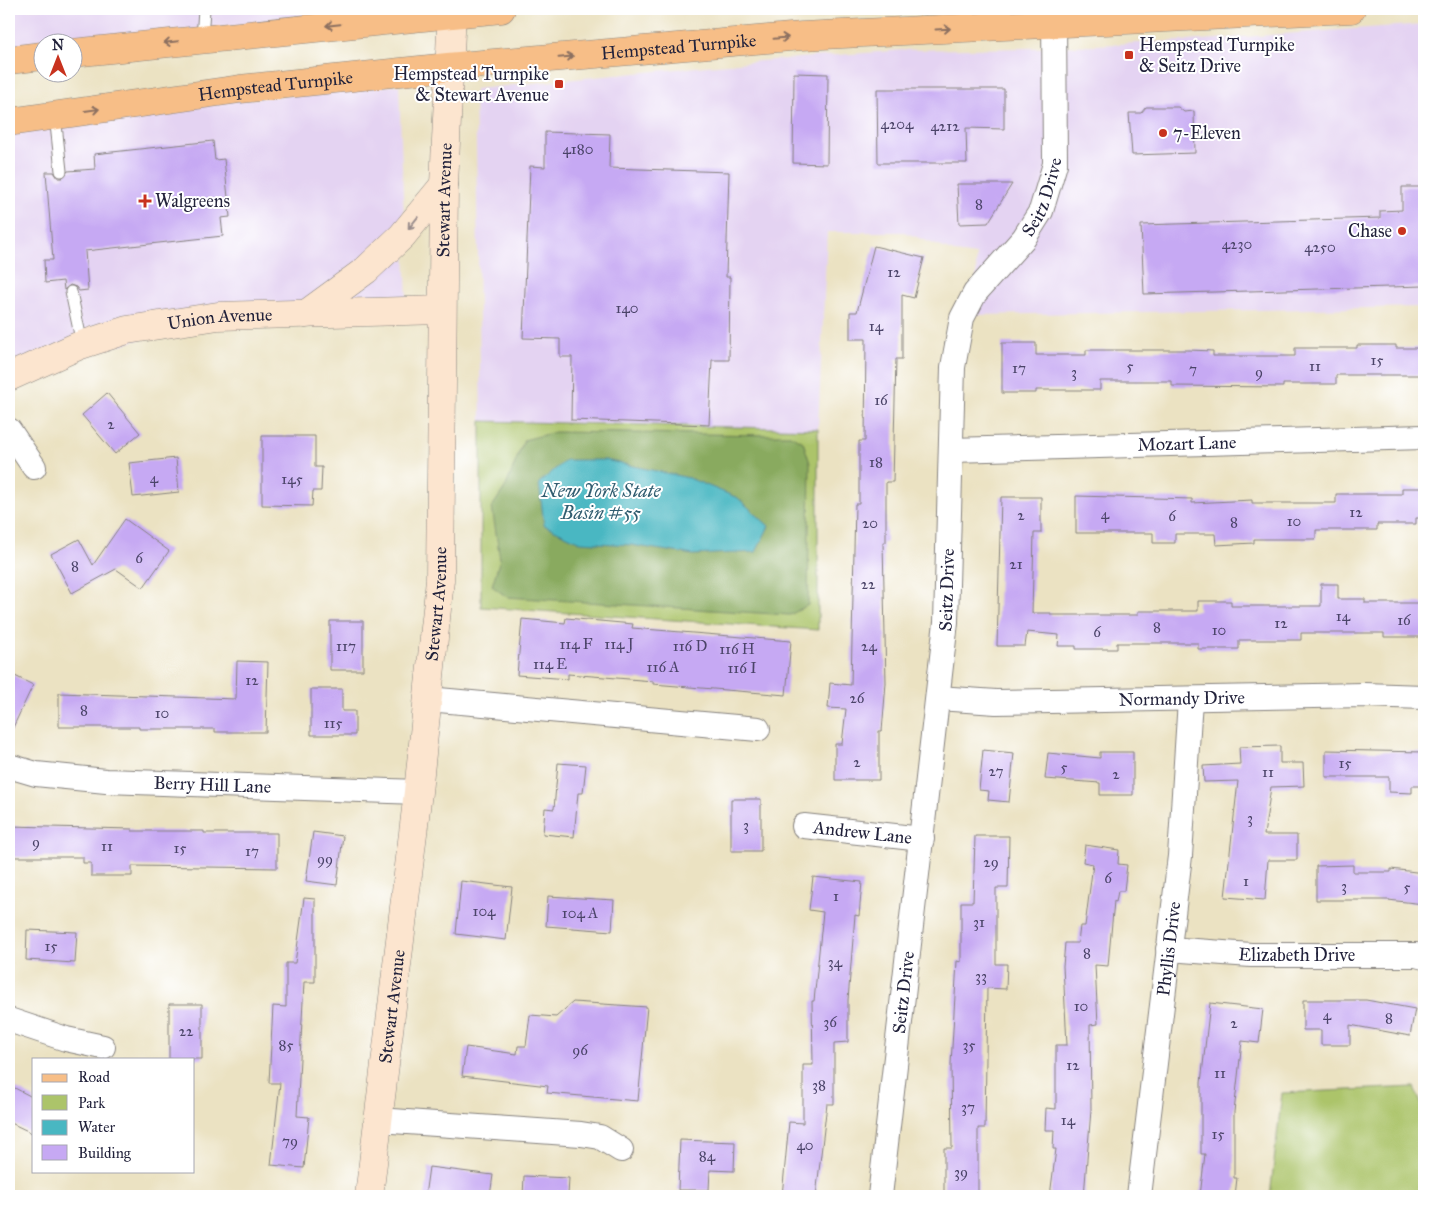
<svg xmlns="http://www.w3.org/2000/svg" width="1433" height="1205" font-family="'IM FELL Great Primer',serif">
  <rect width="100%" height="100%" fill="#fff"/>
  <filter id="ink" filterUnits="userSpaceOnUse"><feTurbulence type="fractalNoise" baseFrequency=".02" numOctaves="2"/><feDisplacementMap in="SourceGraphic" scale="10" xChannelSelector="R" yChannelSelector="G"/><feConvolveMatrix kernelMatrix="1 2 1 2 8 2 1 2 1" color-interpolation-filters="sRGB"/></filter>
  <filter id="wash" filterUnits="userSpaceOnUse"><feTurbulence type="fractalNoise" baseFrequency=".0096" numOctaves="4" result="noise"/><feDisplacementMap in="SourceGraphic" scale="20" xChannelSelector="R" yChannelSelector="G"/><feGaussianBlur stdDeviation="1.12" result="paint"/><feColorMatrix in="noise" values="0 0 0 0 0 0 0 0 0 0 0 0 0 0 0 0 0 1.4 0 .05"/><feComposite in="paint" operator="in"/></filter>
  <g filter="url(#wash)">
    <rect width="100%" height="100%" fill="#ebe2c2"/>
    <!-- built -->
    <path fill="#e4d3f2" d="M9,9H412L72,42H42V47L9,51Z
      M1424,24V307L977,315L976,255L954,252L904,232H827L818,429L481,421L475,89L748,62L904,50L1033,48L1202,40Z
      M399,85L407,304H262L9,377V122Z"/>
    <!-- green -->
    <path fill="#acc46a" stroke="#677352" d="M481,421L818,429V630L481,607Z
      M1414,1087L1424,1110V1196H1270L1282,1093Z"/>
    <!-- forest -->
    <path fill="#89aa5e" stroke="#56664c" d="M555,432L773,435H790L803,442L810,463L808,605L790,615L507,597L492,586L500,559L492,507L506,486L524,440Z"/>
    <!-- water -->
    <path fill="#49b7c2" stroke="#366c7e" d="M566,460H605L689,478L738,498L769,526L756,552L693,555L631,545L580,542L544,525L539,483Z"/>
    <g id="blocks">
      <!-- building -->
      <path fill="#c6a9f3" d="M794,73L828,74L827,164L793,163Z
        M877,89H1004V129L966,128L967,163H878Z
        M1146,107H1178L1184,112L1194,111L1195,153L1132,155L1129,113H1141Z
        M545,132L610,134L609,168L729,172L726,277H730L729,360H712L709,425L571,420L572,357H560V339L523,338L530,166L545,167Z
        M213,141L215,160L224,159L230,217L221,218L223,236L85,251L88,290L79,291L76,287L70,285L64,290L63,281L45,283L44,260H53L46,172H54L58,178H62L68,171L95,169L94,154Z
        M957,184H1012L988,223L959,224Z
        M1402,187H1424V286L1144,294L1141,225L1380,218V211L1402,210Z
        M874,246L924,258L914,298L902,295V359H896L893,482H886V542H883L886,683L882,731H879V780H835V744H842L846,709L828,708L830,683L851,685L855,504H859V441H865L866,339H850V312H857Z
        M1002,343H1036V355H1086V350H1189L1213,351V356H1295V348H1357V345H1396V348H1424V375H1336V384H1283V387L1172,386V381H1100V390H1036V393H1002Z
        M107,393L140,433L115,454L82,415Z
        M262,436H315V467H322L321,491H313L312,506L262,505Z
        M176,458L179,492L133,497L129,463Z
        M1402,488H1424V518H1416V524H1377V530H1316V539H1254V543L1216,545L1215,534H1175V543H1153V533H1076V496L1192,499V503L1252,500V503H1336V494H1402Z
        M1001,497H1041V533H1034L1032,613H1051V615H1138V611H1198V601H1231V606H1321V584H1338V599H1365V603H1424V637H1384V633H1301V640H1239V649H1198V643H1117V649H1076V646H1058L1059,635L1027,632L1025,646H997Z
        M125,519L169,551L143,588L116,569L72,593L51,554L79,539L93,565Z
        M566,618L633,624L632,628L791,641L786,695L653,684V681L568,674V679L517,675L522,619L565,623Z
        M330,621H363V670H330Z
        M237,661L268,662L266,732H215V729H139V727H59V693L236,699Z
        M9,673L33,685L9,736Z
        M311,689H342V711H355V735H311Z
        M1280,746V763H1303L1304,786L1271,787L1264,835H1297V860H1268L1265,900L1225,897L1238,781L1204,782L1203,766L1240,764L1239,747Z
        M983,750L1014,753L1009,802L988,800L989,791L979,790Z
        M1326,750L1424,752V786H1412V793L1389,792V777H1326Z
        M1100,752H1133V795H1100V783L1045,779L1048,753L1100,758Z
        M558,763L586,765L583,793H578L574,837L543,834L545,808L554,809Z
        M731,799H761V851H731Z
        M9,826L132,829V831H204V833H277V868L132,866V876H91V863H83V857H9Z
        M313,832L343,836L337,885L306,881Z
        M975,836H1009L1008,888H996V964H1007L1006,989L987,988L985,1128H978V1196H944V1148H952L951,1064L957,961L961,962V902H973Z
        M1085,845L1119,850L1118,864L1127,865L1124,891H1118L1116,902L1114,901L1108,966L1095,965L1098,1024L1090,1025L1091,1110L1084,1196H1050L1056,1149H1053L1054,1130H1045L1046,1108L1056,1109V1045H1067L1063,966L1065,943H1078L1080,926H1085L1093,864L1083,862Z
        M1353,865V872H1391V869L1424,873V904L1388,900H1316V866Z
        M813,877L862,882L859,916L855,915L848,1000V1042L834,1043V1104H827L816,1196H782L789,1122L803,1123V1065H813L812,1001H814L823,912L809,910Z
        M461,881L512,887L506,940L456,934Z
        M548,896L614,900L612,931L546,926Z
        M304,898L315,899V982H304L297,1116L309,1117L304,1168L271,1165L280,1083H269L273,1006L286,1007V963H295Z
        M27,930L77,932L75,963L26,960Z
        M1303,1000H1366L1415,1009L1410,1036L1350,1025V1045H1321V1030H1303Z
        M573,1002L647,1007L638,1101L547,1093L548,1086L462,1076L466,1047L517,1054L518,1046H526L530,1015L556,1017Z
        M1210,1003L1263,1009L1259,1043L1242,1041L1234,1112V1178H1237L1235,1196H1200L1205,1154H1201V1083Z
        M169,1004H202V1059H169Z
        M9,1085L34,1098V1134L9,1122Z
        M680,1140L735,1142L734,1171L710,1170L709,1190H678Z
        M429,1167L493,1175L490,1196H425Z
        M524,1176L569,1178L568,1196H523Z"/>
    </g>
  </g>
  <g filter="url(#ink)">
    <use href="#blocks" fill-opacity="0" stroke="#86827e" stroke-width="1"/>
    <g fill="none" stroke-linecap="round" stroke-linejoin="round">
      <!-- lane casing -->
      <g stroke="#86827e" stroke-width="13">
        <path id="lane" d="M202,39L204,9
          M55,115L61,171
          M71,292L82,344"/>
      </g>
      <!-- street casing -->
      <g stroke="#86827e" stroke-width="26">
        <g id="street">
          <path d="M9,430L34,467"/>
          <path id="s1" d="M951,450L1424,437"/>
          <path id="s2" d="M938,698L996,702L1364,695L1424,697"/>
          <path d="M428,699L758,729"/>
          <path id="s3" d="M9,766L36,774L106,781L418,792"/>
          <path id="s4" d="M804,826L922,839"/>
          <path id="s5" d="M1168,949L1251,955H1416L1424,957"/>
          <path d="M9,1020L66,1039L103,1047"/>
          <path d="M378,1120L581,1134L600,1137L621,1150"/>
          <path id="s6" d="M880,1196L946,622L953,367L962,318L975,293L1024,238L1041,211L1055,164L1054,9"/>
          <path id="s7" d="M1139,1196L1180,856L1190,700"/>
        </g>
      </g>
      <!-- secondary casing -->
      <g stroke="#86827e" stroke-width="29">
        <g id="secondary">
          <path d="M306,314L366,270L402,236L444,185"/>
          <path id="s8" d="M9,377L78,346L127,330L218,316L442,310"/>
          <path id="s9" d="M369,1196L418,792L440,580L444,185L452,9"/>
        </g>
      </g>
      <!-- primary casing -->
      <g stroke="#86827e" stroke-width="29">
        <g id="primary">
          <path d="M72,53L501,9"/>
          <path d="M9,60L42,56"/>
          <path id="s10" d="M9,122L240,89L448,67L802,36L1351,9"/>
        </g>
      </g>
      <!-- lane -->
      <use href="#lane" stroke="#fff" stroke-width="11"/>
      <!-- street -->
      <use href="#street" stroke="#fff" stroke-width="24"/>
      <!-- secondary -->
      <use href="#secondary" stroke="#fce5cf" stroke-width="28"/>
      <!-- primary -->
      <use href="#primary" stroke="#f7be87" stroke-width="28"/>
    </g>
    <!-- one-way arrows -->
    <defs><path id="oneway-shaft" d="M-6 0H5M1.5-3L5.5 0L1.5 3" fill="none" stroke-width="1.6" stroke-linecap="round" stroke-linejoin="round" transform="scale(1.25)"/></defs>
    <g stroke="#8c7061">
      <use href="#oneway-shaft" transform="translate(333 25) rotate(174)"/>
      <use href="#oneway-shaft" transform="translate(943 29) rotate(-3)"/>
      <use href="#oneway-shaft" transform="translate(781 38) rotate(-5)"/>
      <use href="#oneway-shaft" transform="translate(171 42) rotate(174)"/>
      <use href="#oneway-shaft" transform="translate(566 57) rotate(-5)"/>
      <use href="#oneway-shaft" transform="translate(92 110) rotate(-8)"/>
    </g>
    <use stroke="#9a8d8c" href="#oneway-shaft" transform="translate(413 223) rotate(129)"/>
  </g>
  <!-- markers -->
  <g fill="#c8321e" stroke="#fff" stroke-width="2">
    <rect x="1124" y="50" width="10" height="10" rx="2.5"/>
    <rect x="554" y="79" width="10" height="10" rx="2.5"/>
    <circle cx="1163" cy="133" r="5"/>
    <path d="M142.5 193.5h5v5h5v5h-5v5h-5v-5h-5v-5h5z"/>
    <circle cx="1402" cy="231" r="5"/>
  </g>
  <g text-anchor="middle" stroke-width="4" stroke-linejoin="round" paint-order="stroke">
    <!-- number labels -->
    <g font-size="15" fill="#4b4469">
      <text x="897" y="129">4204</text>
      <text x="945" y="131">4212</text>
      <text x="578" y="154">4180</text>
      <text x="979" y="209">8</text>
      <text x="1237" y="249">4230</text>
      <text x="1320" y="252">4250</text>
      <text x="894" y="277">12</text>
      <text x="627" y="313">140</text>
      <text x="876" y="331">14</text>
      <text x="1377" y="365">15</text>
      <text x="1130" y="371">5</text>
      <text x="1315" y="371">11</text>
      <text x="1019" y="373">17</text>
      <text x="1193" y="374">7</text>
      <text x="1074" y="377">3</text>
      <text x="1259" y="377">9</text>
      <text x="881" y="405">16</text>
      <text x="111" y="429">2</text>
      <text x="876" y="467">18</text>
      <text x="154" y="483">4</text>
      <text x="292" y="484">145</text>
      <text x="1356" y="517">12</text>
      <text x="1105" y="519">4</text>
      <text x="1021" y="520">2</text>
      <text x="1172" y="521">6</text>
      <text x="1294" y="526">10</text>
      <text x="1234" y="527">8</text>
      <text x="870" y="528">20</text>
      <text x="139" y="563">6</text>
      <text x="1016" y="569">21</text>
      <text x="75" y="571">8</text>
      <text x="868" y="589">22</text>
      <text x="1343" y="621">14</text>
      <text x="1404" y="625">16</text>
      <text x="1281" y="628">12</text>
      <text x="1157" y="632">8</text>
      <text x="1219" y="635">10</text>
      <text x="1097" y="637">6</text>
      <text x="576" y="649">114 F</text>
      <text x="619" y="649">114 J</text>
      <text x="346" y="651">117</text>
      <text x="690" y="651">116 D</text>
      <text x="869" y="651">24</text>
      <text x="737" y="654">116 H</text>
      <text x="550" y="669">114 E</text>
      <text x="663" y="672">116 A</text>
      <text x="742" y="673">116 I</text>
      <text x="252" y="685">12</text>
      <text x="857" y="703">26</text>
      <text x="84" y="715">8</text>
      <text x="162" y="718">10</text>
      <text x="333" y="728">115</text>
      <text x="857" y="767">2</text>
      <text x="1345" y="768">15</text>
      <text x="1064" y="772">5</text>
      <text x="996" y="776">27</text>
      <text x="1268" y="777">11</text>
      <text x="1116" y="779">2</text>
      <text x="1250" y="823">3</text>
      <text x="746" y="830">3</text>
      <text x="36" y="847">9</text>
      <text x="107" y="851">11</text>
      <text x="180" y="853">15</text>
      <text x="252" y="856">17</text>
      <text x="325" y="864">99</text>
      <text x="991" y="867">29</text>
      <text x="1108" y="883">6</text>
      <text x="1246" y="886">1</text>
      <text x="1344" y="891">3</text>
      <text x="1407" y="892">5</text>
      <text x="836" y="901">1</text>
      <text x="484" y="916">104</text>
      <text x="580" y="918">104 A</text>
      <text x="979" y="927">31</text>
      <text x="51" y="951">15</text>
      <text x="1087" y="958">8</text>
      <text x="835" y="967">34</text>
      <text x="981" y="981">33</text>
      <text x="1081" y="1011">10</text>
      <text x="1327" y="1020">4</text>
      <text x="1389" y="1023">8</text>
      <text x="830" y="1027">36</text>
      <text x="1234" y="1028">2</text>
      <text x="186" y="1036">22</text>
      <text x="286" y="1050">85</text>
      <text x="969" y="1050">35</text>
      <text x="580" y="1055">96</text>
      <text x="1073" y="1070">12</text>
      <text x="1220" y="1078">11</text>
      <text x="819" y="1090">38</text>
      <text x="968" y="1112">37</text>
      <text x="1068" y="1125">14</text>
      <text x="1218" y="1139">15</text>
      <text x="290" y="1146">79</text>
      <text x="805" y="1150">40</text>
      <text x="707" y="1161">84</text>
      <text x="961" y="1177">39</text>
    </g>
    <!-- poi labels -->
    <g font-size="18" fill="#22223b" stroke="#fff" text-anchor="start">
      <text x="1139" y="51">Hempstead Turnpike<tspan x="1139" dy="21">&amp; Seitz Drive</tspan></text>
      <text x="549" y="80" text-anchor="end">Hempstead Turnpike<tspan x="549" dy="21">&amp; Stewart Avenue</tspan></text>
      <text x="1173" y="139">7-Eleven</text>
      <text x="155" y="207">Walgreens</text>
      <text x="1392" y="237" text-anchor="end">Chase</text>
    </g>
    <!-- street labels -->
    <g font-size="18" fill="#22223b" stroke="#fff">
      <text dy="6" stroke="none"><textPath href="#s10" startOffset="674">Hempstead Turnpike</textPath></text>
      <text dy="6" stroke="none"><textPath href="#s10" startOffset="269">Hempstead Turnpike</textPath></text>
      <text dy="6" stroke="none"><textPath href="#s6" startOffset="1030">Seitz Drive</textPath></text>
      <text dy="6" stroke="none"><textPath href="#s9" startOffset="1000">Stewart Avenue</textPath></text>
      <text dy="6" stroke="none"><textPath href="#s8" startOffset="221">Union Avenue</textPath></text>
      <text dy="6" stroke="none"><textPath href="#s1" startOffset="236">Mozart Lane</textPath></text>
      <text dy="6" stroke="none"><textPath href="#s6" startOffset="610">Seitz Drive</textPath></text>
      <text dy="6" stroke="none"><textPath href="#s9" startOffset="596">Stewart Avenue</textPath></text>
      <text dy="6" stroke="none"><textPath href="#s2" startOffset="244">Normandy Drive</textPath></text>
      <text dy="6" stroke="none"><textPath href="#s3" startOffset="205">Berry Hill Lane</textPath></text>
      <text dy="6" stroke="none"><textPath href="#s4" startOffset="59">Andrew Lane</textPath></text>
      <text dy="6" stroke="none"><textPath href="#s7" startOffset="249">Phyllis Drive</textPath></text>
      <text dy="6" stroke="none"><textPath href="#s5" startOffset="129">Elizabeth Drive</textPath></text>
      <text dy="6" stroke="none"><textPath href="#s6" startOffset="205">Seitz Drive</textPath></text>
      <text dy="6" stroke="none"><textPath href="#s9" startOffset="191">Stewart Avenue</textPath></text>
    </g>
    <!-- water labels -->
    <g font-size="19" font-style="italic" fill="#325e71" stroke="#fff">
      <text x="601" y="497">New York State<tspan x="601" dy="22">Basin #55</tspan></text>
    </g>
  </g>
  <!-- margin -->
  <rect width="1433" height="1205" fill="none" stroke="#fff" stroke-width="30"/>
  <!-- legend -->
  <rect x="32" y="1058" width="162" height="115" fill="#ffffff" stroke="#a7a7b1"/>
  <rect x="42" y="1074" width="25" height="8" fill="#f7be87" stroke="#a7a7b1"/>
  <text x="78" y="1082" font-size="15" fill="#22223b">Road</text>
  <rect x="42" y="1095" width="25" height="15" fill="#acc46a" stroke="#a7a7b1"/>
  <text x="78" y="1108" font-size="15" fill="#22223b">Park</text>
  <rect x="42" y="1120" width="25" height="15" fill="#49b7c2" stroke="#a7a7b1"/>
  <text x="78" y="1132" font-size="15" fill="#22223b">Water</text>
  <rect x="42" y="1145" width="25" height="15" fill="#c6a9f3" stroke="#a7a7b1"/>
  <text x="78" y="1158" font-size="15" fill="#22223b">Building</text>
  <!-- north arrow -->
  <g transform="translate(58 58)"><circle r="24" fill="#ffffff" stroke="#a7a7b1"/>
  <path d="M0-4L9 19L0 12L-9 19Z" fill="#c8321e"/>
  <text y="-8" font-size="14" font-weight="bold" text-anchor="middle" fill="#22223b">N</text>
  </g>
</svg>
